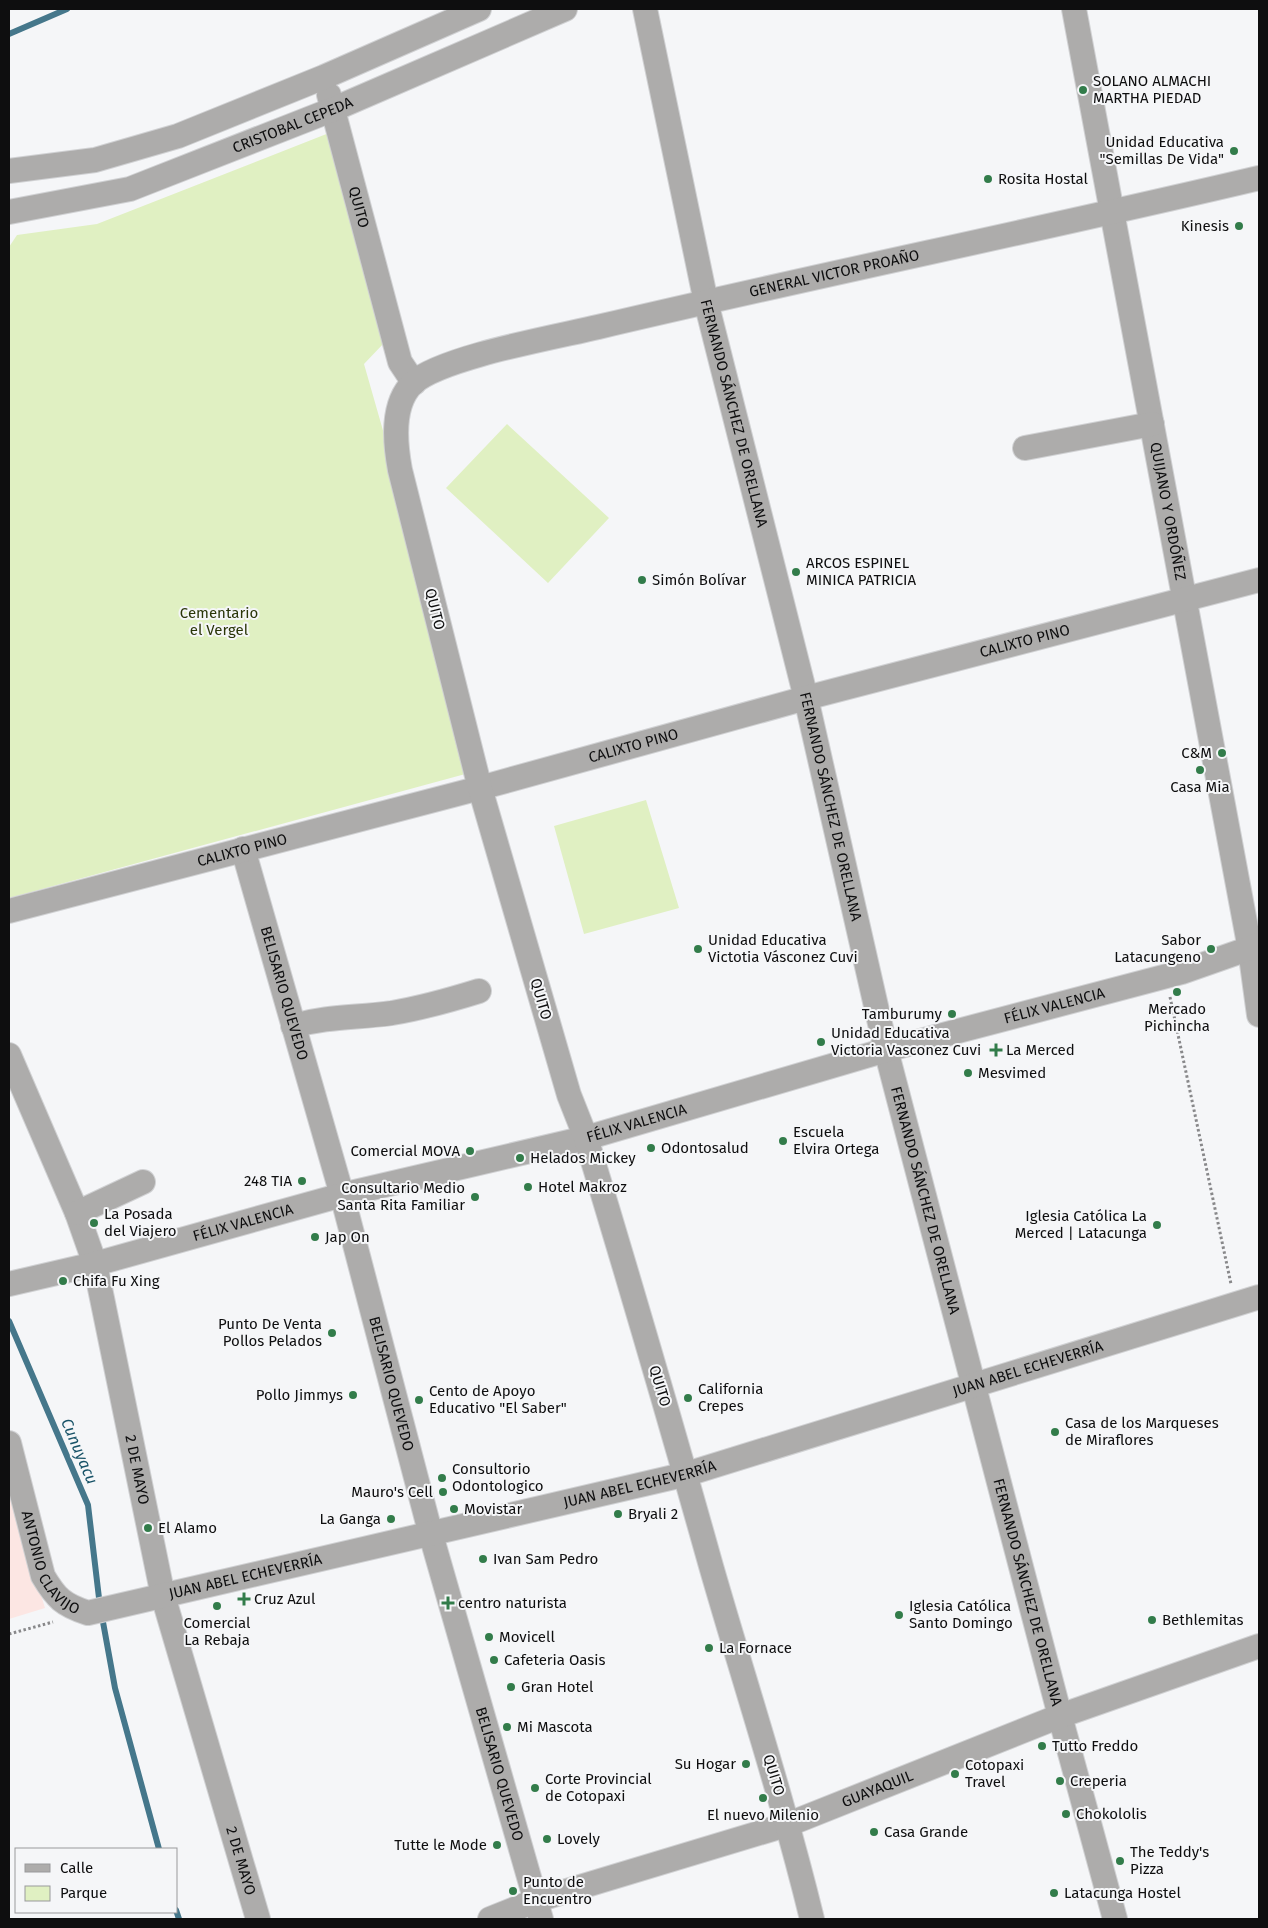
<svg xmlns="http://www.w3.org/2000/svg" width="1268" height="1928" font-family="'Fira Sans',sans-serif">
  <rect width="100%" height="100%" fill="#f5f6f8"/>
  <!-- commercial -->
  <path fill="#fce6e3" d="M9,1491L45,1608L9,1619Z"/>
  <!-- green -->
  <path fill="#e0f0c2" d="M329,133L384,343L364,364L480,770L9,898V247L17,235L97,224Z
    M507,424L609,518L548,583L446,488Z
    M646,800L679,908L584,934L554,826Z"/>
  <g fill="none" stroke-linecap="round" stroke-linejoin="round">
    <!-- stream -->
    <path stroke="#45778b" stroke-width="6" d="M9,34L67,9
      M9,1321L88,1505L99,1598
      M103,1622L115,1688L159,1849
      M176,1910L179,1919"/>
    <!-- minor casing -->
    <g stroke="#d0d1d3" stroke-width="26">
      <g id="minor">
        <path id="s1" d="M645,9L706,302L806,698L886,1050L1060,1716L1115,1919"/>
        <path id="s2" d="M1074,9L1250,949L1259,1015"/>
        <path id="s3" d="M329,95L400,362L414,383"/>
        <path d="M9,171L95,160L178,136L324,77L479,9"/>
        <path id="s4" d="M9,212L130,189L334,109L565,9"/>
        <path d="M1025,448L1152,424"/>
        <path id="s5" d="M243,849L342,1195L431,1535L541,1919"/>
        <path id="s6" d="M9,911L480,788L806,698L1259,580"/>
        <path d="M293,1026C329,1016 357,1018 392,1013C422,1008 450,1000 479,991"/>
        <path id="s7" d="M9,1055L77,1213L95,1264L163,1596L258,1919"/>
        <path d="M77,1213L143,1182"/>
        <path id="s8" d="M9,1284L95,1264L342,1195L586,1138L886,1050L1182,972L1259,945"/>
        <path id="s9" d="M9,1443L43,1576C56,1598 63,1605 88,1613L687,1474L1259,1297"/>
        <path id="s10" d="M490,1919L537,1900L789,1824L1060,1716L1259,1646"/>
        <path id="s11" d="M812,1919C783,1800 745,1684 711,1566C671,1423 629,1280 586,1138L569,1095L480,788L400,470C395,443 391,404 413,383C442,357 556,337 598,327C818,275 1039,230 1259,178"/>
      </g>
    </g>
    <!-- path -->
    <path stroke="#88888a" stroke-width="3" stroke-dasharray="2.5 2.5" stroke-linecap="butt" d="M1170,997L1231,1284
      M9,1634L53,1622"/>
    <!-- minor -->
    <use href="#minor" stroke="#adacab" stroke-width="24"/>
  </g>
  <!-- markers -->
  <g fill="#327c4a" stroke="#f5f6f8" stroke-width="2">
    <circle cx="1083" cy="90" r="5"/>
    <circle cx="1234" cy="151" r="5"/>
    <circle cx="988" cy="179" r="5"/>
    <circle cx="1239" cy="226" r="5"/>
    <circle cx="796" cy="572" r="5"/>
    <circle cx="642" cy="580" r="5"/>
    <circle cx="1222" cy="753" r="5"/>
    <circle cx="1200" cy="770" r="5"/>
    <circle cx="698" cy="949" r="5"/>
    <circle cx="1211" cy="949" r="5"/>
    <circle cx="1177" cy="992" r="5"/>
    <circle cx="952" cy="1014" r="5"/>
    <circle cx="821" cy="1042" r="5"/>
    <path d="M993.5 1042.5h5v5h5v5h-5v5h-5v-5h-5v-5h5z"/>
    <circle cx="968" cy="1073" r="5"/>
    <circle cx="783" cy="1141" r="5"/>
    <circle cx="651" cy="1148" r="5"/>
    <circle cx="470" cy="1151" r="5"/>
    <circle cx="520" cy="1158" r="5"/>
    <circle cx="302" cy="1181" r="5"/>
    <circle cx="528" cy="1187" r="5"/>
    <circle cx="475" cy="1197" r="5"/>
    <circle cx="94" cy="1223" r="5"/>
    <circle cx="1157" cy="1225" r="5"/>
    <circle cx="315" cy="1237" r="5"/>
    <circle cx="63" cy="1281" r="5"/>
    <circle cx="332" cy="1333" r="5"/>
    <circle cx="353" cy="1395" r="5"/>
    <circle cx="688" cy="1398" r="5"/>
    <circle cx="419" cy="1400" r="5"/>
    <circle cx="1055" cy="1432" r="5"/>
    <circle cx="442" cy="1478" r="5"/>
    <circle cx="443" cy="1492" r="5"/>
    <circle cx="454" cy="1509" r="5"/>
    <circle cx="618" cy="1514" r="5"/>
    <circle cx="391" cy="1519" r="5"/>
    <circle cx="148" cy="1528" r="5"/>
    <circle cx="483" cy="1559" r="5"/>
    <path d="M241.5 1591.5h5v5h5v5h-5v5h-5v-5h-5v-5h5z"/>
    <path d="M445.5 1595.5h5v5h5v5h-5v5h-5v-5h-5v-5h5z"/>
    <circle cx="217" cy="1606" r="5"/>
    <circle cx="899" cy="1615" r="5"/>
    <circle cx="1152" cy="1620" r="5"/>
    <circle cx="489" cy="1637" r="5"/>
    <circle cx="709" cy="1648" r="5"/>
    <circle cx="494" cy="1660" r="5"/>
    <circle cx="511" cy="1687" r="5"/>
    <circle cx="507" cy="1727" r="5"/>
    <circle cx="1042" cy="1746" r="5"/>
    <circle cx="746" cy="1764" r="5"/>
    <circle cx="955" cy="1774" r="5"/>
    <circle cx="1060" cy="1781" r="5"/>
    <circle cx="535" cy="1788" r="5"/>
    <circle cx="763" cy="1798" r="5"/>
    <circle cx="1066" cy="1814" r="5"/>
    <circle cx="874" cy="1832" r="5"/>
    <circle cx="547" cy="1839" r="5"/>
    <circle cx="497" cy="1845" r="5"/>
    <circle cx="1120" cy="1861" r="5"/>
    <circle cx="513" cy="1891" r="5"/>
    <circle cx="1054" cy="1893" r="5"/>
  </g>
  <g text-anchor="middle" stroke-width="4" stroke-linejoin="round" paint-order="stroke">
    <!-- poi labels -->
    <g font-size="15" fill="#0e0e0f" stroke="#f5f6f8" text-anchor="start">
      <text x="1093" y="86">SOLANO ALMACHI<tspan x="1093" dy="17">MARTHA PIEDAD</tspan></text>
      <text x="1224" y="147" text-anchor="end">Unidad Educativa<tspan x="1224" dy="17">"Semillas De Vida"</tspan></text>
      <text x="998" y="184">Rosita Hostal</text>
      <text x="1229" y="231" text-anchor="end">Kinesis</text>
      <text x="806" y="568">ARCOS ESPINEL<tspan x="806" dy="17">MINICA PATRICIA</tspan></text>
      <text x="652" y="585">Simón Bolívar</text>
      <text x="1212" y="758" text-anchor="end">C&amp;M</text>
      <text x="1200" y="792" text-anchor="middle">Casa Mia</text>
      <text x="708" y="945">Unidad Educativa<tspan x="708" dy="17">Victotia Vásconez Cuvi</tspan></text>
      <text x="1201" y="945" text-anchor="end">Sabor<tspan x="1201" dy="17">Latacungeno</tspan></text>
      <text x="1177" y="1014" text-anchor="middle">Mercado<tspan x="1177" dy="17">Pichincha</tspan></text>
      <text x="942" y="1019" text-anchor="end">Tamburumy</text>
      <text x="831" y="1038">Unidad Educativa<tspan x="831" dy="17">Victoria Vasconez Cuvi</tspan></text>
      <text x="1006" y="1055">La Merced</text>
      <text x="978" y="1078">Mesvimed</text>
      <text x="793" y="1137">Escuela<tspan x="793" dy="17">Elvira Ortega</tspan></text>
      <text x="661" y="1153">Odontosalud</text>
      <text x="460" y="1156" text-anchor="end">Comercial MOVA</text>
      <text x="530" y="1163">Helados Mickey</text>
      <text x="292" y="1186" text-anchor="end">248 TIA</text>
      <text x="538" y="1192">Hotel Makroz</text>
      <text x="465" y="1193" text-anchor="end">Consultario Medio<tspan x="465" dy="17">Santa Rita Familiar</tspan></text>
      <text x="104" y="1219">La Posada<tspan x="104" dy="17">del Viajero</tspan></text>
      <text x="1147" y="1221" text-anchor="end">Iglesia Católica La<tspan x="1147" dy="17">Merced | Latacunga</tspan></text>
      <text x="325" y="1242">Jap On</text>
      <text x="73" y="1286">Chifa Fu Xing</text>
      <text x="322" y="1329" text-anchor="end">Punto De Venta<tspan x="322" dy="17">Pollos Pelados</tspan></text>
      <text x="698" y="1394">California<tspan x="698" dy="17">Crepes</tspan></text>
      <text x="429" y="1396">Cento de Apoyo<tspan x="429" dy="17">Educativo "El Saber"</tspan></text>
      <text x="343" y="1400" text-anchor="end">Pollo Jimmys</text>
      <text x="1065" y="1428">Casa de los Marqueses<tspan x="1065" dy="17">de Miraflores</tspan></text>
      <text x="452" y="1474">Consultorio<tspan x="452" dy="17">Odontologico</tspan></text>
      <text x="433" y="1497" text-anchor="end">Mauro's Cell</text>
      <text x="464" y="1514">Movistar</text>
      <text x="628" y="1519">Bryali 2</text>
      <text x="381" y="1524" text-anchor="end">La Ganga</text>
      <text x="158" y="1533">El Alamo</text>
      <text x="493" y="1564">Ivan Sam Pedro</text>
      <text x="254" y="1604">Cruz Azul</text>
      <text x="458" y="1608">centro naturista</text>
      <text x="909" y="1611">Iglesia Católica<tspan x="909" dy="17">Santo Domingo</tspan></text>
      <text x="1162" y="1625">Bethlemitas</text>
      <text x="217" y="1628" text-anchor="middle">Comercial<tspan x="217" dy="17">La Rebaja</tspan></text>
      <text x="499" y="1642">Movicell</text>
      <text x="719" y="1653">La Fornace</text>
      <text x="504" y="1665">Cafeteria Oasis</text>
      <text x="521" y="1692">Gran Hotel</text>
      <text x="517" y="1732">Mi Mascota</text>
      <text x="1052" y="1751">Tutto Freddo</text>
      <text x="736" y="1769" text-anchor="end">Su Hogar</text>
      <text x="965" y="1770">Cotopaxi<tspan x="965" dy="17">Travel</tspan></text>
      <text x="545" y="1784">Corte Provincial<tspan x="545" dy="17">de Cotopaxi</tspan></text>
      <text x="1070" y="1786">Creperia</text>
      <text x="1076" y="1819">Chokololis</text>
      <text x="763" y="1820" text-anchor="middle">El nuevo Milenio</text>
      <text x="884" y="1837">Casa Grande</text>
      <text x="557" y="1844">Lovely</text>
      <text x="487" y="1850" text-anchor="end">Tutte le Mode</text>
      <text x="1130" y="1857">The Teddy's<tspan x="1130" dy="17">Pizza</tspan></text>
      <text x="523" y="1887">Punto de<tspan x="523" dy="17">Encuentro</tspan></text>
      <text x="1064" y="1898">Latacunga Hostel</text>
    </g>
    <!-- street labels -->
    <g font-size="15" fill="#0e0e0f" stroke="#f5f6f8">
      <text dy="5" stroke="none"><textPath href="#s4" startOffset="298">CRISTOBAL CEPEDA</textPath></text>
      <text dy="5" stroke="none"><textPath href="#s3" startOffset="116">QUITO</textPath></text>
      <text dy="5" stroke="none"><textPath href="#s11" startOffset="2035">GENERAL VICTOR PROAÑO</textPath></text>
      <text dy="5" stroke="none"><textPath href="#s1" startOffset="414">FERNANDO SÁNCHEZ DE ORELLANA</textPath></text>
      <text dy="5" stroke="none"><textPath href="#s2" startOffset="511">QUIJANO Y ORDÓÑEZ</textPath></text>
      <text transform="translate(435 609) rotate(76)" y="5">QUITO</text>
      <text dy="5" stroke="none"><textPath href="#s6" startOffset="1051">CALIXTO PINO</textPath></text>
      <text dy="5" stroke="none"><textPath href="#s6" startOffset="646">CALIXTO PINO</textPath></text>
      <text dy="5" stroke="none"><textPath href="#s1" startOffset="819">FERNANDO SÁNCHEZ DE ORELLANA</textPath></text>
      <text dy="5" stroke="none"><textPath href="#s6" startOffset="241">CALIXTO PINO</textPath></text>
      <text dy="5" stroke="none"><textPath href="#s5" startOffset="150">BELISARIO QUEVEDO</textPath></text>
      <text transform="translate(541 999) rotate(74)" y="5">QUITO</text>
      <text dy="5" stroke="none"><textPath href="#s8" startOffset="1082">FÉLIX VALENCIA</textPath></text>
      <text dy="5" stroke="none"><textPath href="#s8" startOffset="648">FÉLIX VALENCIA</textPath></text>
      <text dy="5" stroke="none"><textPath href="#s1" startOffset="1224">FERNANDO SÁNCHEZ DE ORELLANA</textPath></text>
      <text dy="5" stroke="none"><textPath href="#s8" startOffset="242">FÉLIX VALENCIA</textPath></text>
      <text dy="5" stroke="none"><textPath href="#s9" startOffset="1169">JUAN ABEL ECHEVERRÍA</textPath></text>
      <text dy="5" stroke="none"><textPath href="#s5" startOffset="555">BELISARIO QUEVEDO</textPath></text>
      <text transform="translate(660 1386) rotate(73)" y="5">QUITO</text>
      <text dy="5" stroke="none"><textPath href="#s7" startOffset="436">2 DE MAYO</textPath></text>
      <text dy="5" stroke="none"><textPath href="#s9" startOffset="764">JUAN ABEL ECHEVERRÍA</textPath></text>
      <text dy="5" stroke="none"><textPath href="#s9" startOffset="129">ANTONIO CLAVIJO</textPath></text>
      <text dy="5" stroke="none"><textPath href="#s9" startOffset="359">JUAN ABEL ECHEVERRÍA</textPath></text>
      <text dy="5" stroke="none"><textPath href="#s1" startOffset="1629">FERNANDO SÁNCHEZ DE ORELLANA</textPath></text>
      <text dy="5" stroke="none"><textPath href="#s5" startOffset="960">BELISARIO QUEVEDO</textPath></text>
      <text transform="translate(774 1775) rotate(73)" y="5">QUITO</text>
      <text dy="5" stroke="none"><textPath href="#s10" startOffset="409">GUAYAQUIL</textPath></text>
      <text dy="5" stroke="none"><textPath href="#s7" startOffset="841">2 DE MAYO</textPath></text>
    </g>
    <!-- park labels -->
    <g font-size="15" fill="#2a3608" stroke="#f5f6f8">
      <text x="219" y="618">Cementario<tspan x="219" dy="17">el Vergel</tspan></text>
    </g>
    <!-- water labels -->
    <g font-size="16" font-style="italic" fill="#175267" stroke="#f5f6f8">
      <text transform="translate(80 1451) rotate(67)" y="6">Cunuyacu</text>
    </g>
  </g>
  <!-- border -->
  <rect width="1268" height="1928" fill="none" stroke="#0e0e0f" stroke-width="20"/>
  <!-- legend -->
  <rect x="15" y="1848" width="162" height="65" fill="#f5f6f8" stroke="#99999b"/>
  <rect x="25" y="1864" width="25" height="8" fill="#adacab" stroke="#99999b"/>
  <text x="60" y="1873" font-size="15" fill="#0e0e0f">Calle</text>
  <rect x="25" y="1886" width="25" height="15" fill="#e0f0c2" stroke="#99999b"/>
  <text x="60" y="1898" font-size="15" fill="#0e0e0f">Parque</text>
</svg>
